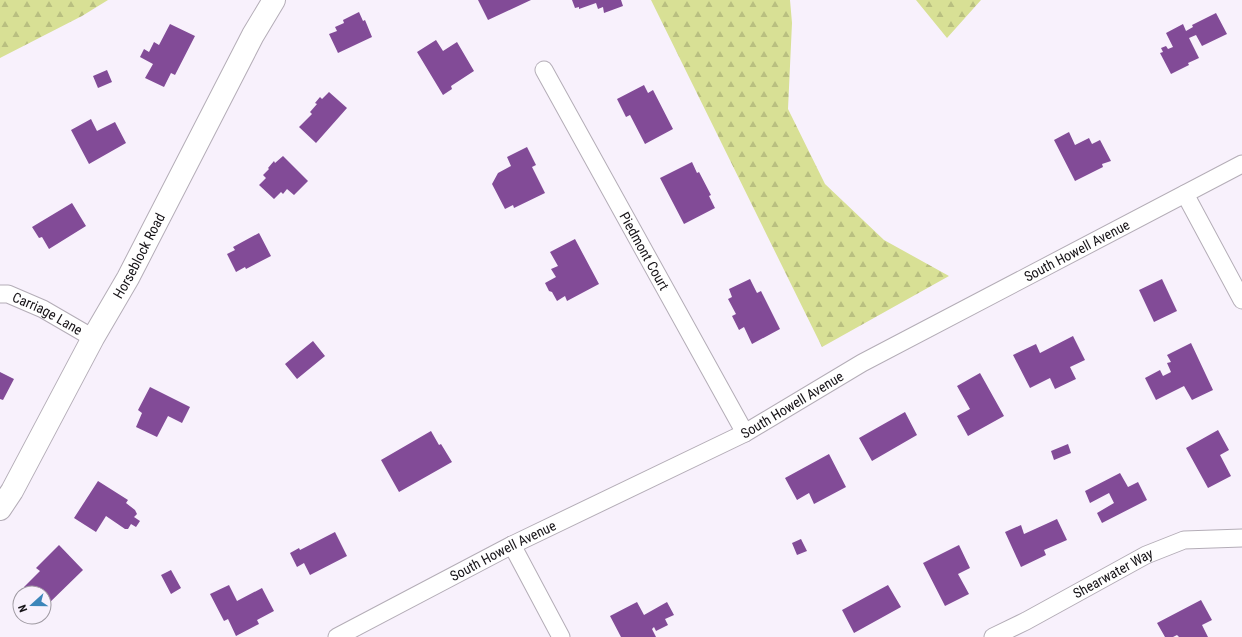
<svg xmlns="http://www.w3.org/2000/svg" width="1242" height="637" font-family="'Roboto Condensed',sans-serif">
  <defs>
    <pattern id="forest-firs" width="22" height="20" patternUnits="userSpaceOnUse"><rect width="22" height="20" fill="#d8e095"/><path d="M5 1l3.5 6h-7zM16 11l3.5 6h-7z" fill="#b9bf80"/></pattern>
  </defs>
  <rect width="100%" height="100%" fill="#f8f1fc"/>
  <!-- forest -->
  <path fill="url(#forest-firs)" d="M0,0H108L82,16L0,58Z
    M651,0H790L792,23L788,109L825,184L884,240L949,276L822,347Z
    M916,0H981L947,38Z"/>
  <!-- building -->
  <path fill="#824b97" d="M478,0H531L488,20Z
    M572,0H621L623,6L604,13L603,7L598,9L596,3L579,9V7L575,8Z
    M359,12L363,21L365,20L372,37L338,53L329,34L337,31L335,27L344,23L343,20Z
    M1216,13L1227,34L1202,46L1196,35L1189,38L1199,58L1188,63L1189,65L1171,74L1160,53L1163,52L1161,48L1166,46L1168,49L1173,47L1166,33L1183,24L1186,31L1193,27L1192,25Z
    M170,24L195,36L175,75L171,73L164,87L145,78L153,64L140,57L144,49L149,52L154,42L159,45Z
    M436,40L443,51L457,42L474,71L451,86L452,89L443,95L417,52Z
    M107,70L112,82L98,88L93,76Z
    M644,85L648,93L653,90L673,129L645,144L630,115L626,117L617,99Z
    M329,92L347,108L316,143L299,127L312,114L310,112L317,104L315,103L320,97L322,99Z
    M91,119L97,131L115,122L126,143L89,164L71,130Z
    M1069,132L1075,145L1089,138L1092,144L1100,140L1111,161L1102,164L1103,167L1075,181L1054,140Z
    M527,147L536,165L532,167L545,193L514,208L513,205L505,209L492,184L498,173L511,166L507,157Z
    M283,156L308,181L294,195L287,189L283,194L281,192L274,199L259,185L266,178L263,175L269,169L268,168L274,161L275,163Z
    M692,162L697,173L699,172L711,195L709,196L715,208L684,224L660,178Z
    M72,203L86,226L49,249L42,237L39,238L32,227Z
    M259,233L271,256L246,269L245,267L236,272L227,254L235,250L233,247Z
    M575,239L599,284L567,301L565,296L557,301L552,292L549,291L545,283L556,277L551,269L558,266L550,252Z
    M750,279L757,293L761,291L780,329L752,344L744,327L739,330L732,316L736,314L728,299L732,297L729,289Z
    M1162,279L1177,311L1154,322L1139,290Z
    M1073,336L1085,360L1070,367L1076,379L1055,389L1050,378L1030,388L1013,355L1036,344L1040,353Z
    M313,341L325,356L297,379L285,364Z
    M1191,343L1213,390L1192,400L1184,386L1156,400L1145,378L1160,370L1163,376L1171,372L1167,363L1171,362L1167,355Z
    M0,372L14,379L3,400L0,399Z
    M980,373L1004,416L968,436L957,416L970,409L957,386Z
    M150,387L190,407L182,423L168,416L157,437L136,427L142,413L138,410Z
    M905,412L917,435L872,461L859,438Z
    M1218,430L1229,450L1220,455L1231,476L1208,488L1186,448Z
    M431,431L439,445L441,444L452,462L399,492L381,460Z
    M1068,444L1071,453L1054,460L1051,451Z
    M829,454L846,487L814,504L809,493L797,500L785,478Z
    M1120,473L1128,487L1138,482L1147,500L1102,523L1097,513L1114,503L1109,493L1090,503L1085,491Z
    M98,481L128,500L126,503L135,510L137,514L134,517L140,521L136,527L131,524L128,529H125L106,516L96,532L74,518Z
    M1057,519L1067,540L1044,550L1046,555L1021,567L1005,532L1021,525L1024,534Z
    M335,532L347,556L310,575L304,563L297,567L290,553L299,548L300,550Z
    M801,539L807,551L797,555L792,543Z
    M59,545L83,570L44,608V593H30L24,587L40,571L36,568Z
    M959,545L970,568L958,574L969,594L945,606L923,563Z
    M171,570L181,588L171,594L161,575Z
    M229,585L237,601L262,588L274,611L257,620L259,624L236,636L228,619L224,621L210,594Z
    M888,585L901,607L854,633L842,610Z
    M1201,600L1212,620L1202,625L1208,637H1179L1177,635L1173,637H1165L1157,623Z
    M637,602L644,615L667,602L674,615L665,619L668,625L656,631L654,627L652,629L656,637H621L610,616Z"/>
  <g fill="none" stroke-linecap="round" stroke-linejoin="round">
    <!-- minor casing -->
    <g stroke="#b4adb7" stroke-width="19">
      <g id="minor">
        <path id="s1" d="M544,70L745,433"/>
        <path d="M1185,194L1242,300"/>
        <path id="s2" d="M0,294H8L43,309L93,338"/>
        <path d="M512,545L561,637"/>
        <path id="s3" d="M337,637L512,545L745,433L862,363L1242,164"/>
        <path id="s4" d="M993,637L1026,621L1146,555L1184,540L1242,538"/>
      </g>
    </g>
    <!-- tertiary casing -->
    <g stroke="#b4adb7" stroke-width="24">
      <g id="tertiary">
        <path id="s5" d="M0,509L12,491L93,338L128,278L253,35L274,0"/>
      </g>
    </g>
    <!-- minor -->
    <use href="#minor" stroke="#fff" stroke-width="17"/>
    <!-- tertiary -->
    <use href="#tertiary" stroke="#fff" stroke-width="22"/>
  </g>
  <g text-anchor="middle" stroke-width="4" stroke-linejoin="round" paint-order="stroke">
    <!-- street labels -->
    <g font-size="14" fill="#171418" stroke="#f8f1fc">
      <text dy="5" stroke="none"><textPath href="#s1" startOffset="207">Piedmont Court</textPath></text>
      <text dy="5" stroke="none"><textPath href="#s3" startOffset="835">South Howell Avenue</textPath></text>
      <text dy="5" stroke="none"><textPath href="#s5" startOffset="289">Horseblock Road</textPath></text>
      <text dy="5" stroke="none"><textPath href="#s2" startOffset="52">Carriage Lane</textPath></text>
      <text dy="5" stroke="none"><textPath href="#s3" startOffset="511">South Howell Avenue</textPath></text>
      <text dy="5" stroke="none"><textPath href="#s3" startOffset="187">South Howell Avenue</textPath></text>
      <text dy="5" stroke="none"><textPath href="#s4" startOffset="136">Shearwater Way</textPath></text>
    </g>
  </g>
  <!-- north arrow -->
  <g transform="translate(32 605) rotate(249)"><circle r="19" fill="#f8f1fc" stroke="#9e99a1"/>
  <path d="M0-3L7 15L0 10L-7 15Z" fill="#3c86ba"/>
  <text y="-6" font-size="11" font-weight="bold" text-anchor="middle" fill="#171418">N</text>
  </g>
</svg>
